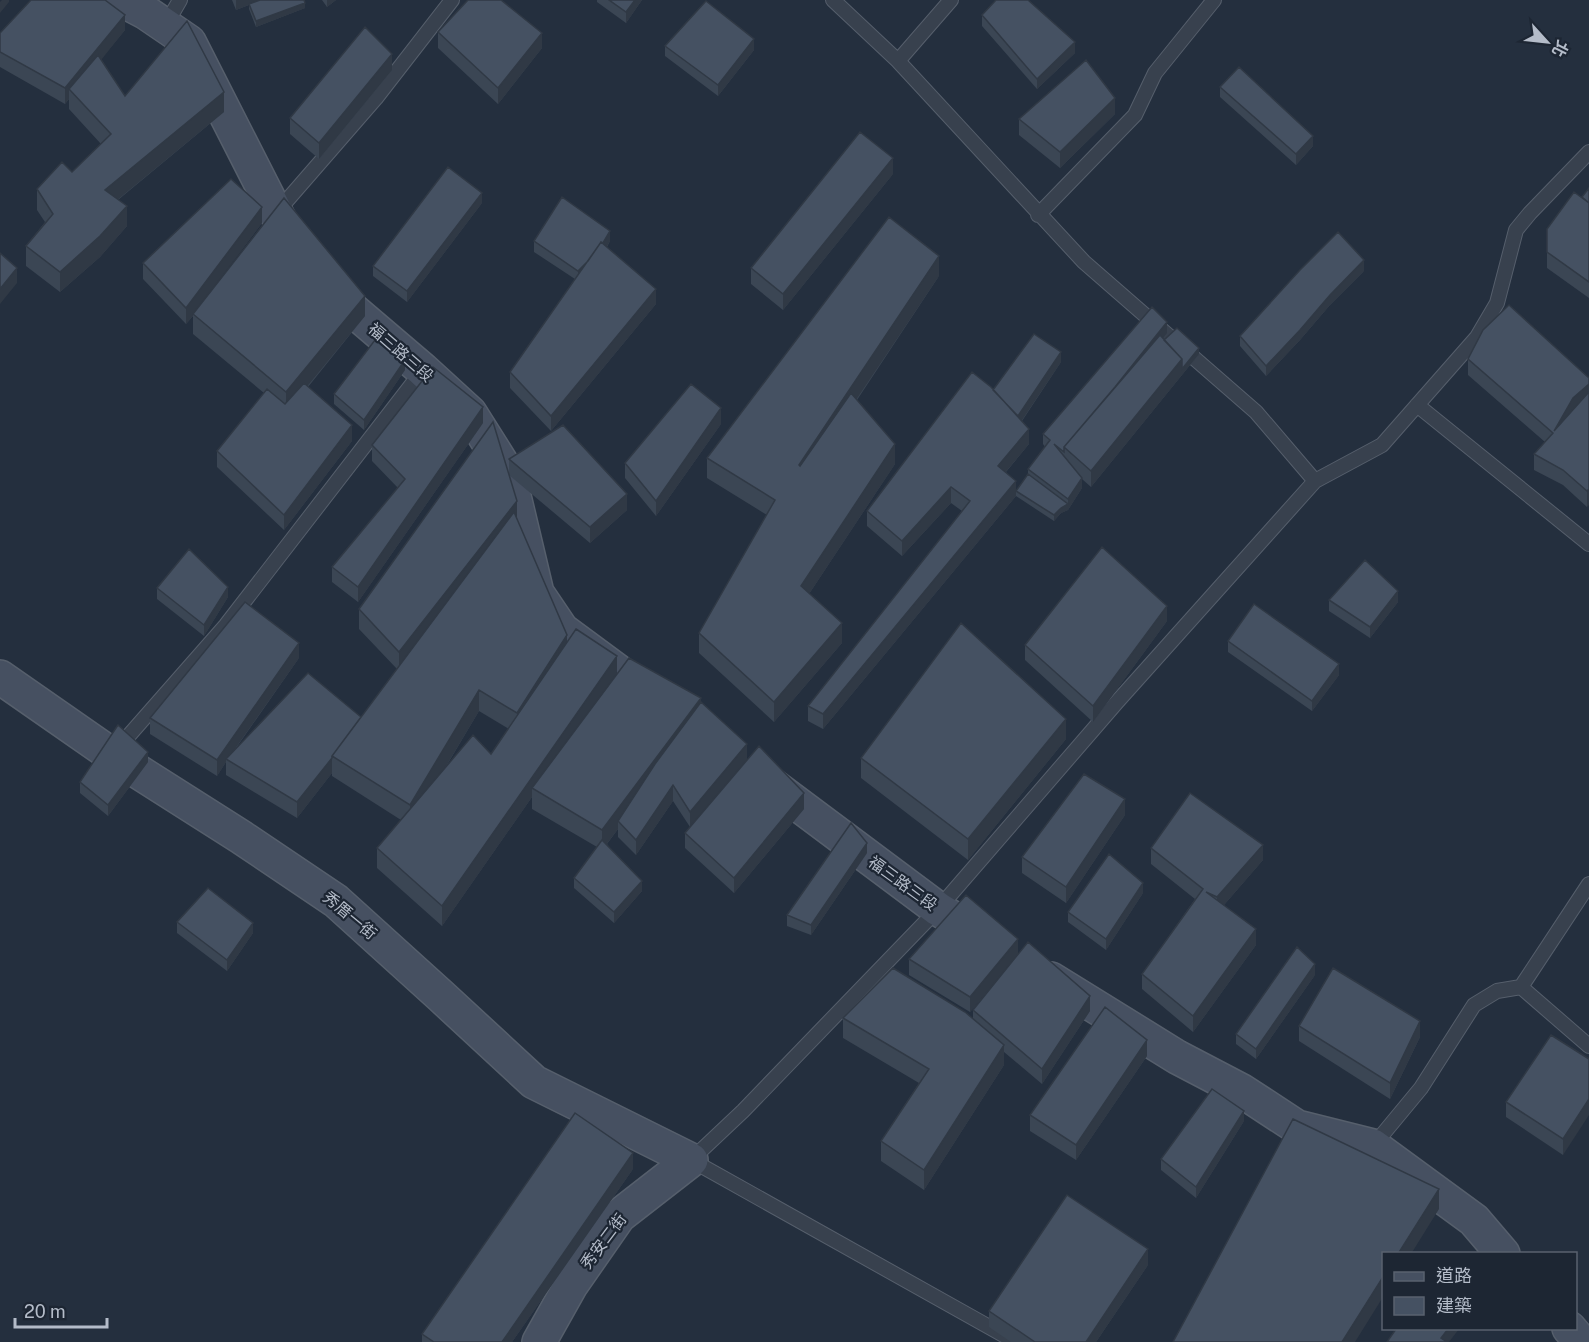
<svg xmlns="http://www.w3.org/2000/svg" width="1589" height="1342" font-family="'Public Sans','Noto Sans TC',sans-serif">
  <rect width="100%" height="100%" fill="#242f3e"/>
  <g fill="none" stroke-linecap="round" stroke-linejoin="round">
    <!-- lane casing -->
    <g stroke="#565f6c" stroke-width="16">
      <path id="lane" d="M833,0L898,61L1084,262L1256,412L1315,481
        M165,26L180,0
        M898,61L951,0
        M276,213L376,98L452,0
        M1038,215L1135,115L1155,73L1214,0
        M1417,405L1589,544
        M117,749L226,625L423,370
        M1521,987L1589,884
        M1373,1146L1421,1088L1474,1005L1497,991L1521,987L1589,1046
        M1016,1342L691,1160L743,1111L938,909L1117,702L1315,481L1382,445L1477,337L1497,303L1516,230L1530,213L1589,152"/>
    </g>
    <!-- secondary casing -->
    <g stroke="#565f6c" stroke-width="36">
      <path id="secondary" d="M122,0L145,12L189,42L276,213L296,250
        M328,289L423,370L470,413L509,475L537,593L562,630L654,698
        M0,677L112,755L241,837L336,901L441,996L534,1082L691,1160L619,1216L571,1285L539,1342
        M768,782L938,909L987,939
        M1051,979L1177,1057L1242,1091L1297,1127L1373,1146L1474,1220L1503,1254
        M1569,1328L1581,1342"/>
    </g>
    <!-- lane -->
    <use href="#lane" stroke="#38414e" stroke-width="14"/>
    <!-- secondary -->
    <use href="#secondary" stroke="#465061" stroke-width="33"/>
  </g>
  <!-- wall -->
  <path fill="#3b4654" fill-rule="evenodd" d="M232,0H304L305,8L256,27L249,9V5L236,10Z
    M322,0H336L327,7Z
    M597,0H642L626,23L597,2Z
    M982,15L1075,53L1037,89L982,26Z
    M125,30L101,59L125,96L224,112L118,200L127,226L100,257L60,292L26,266V246L45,222L37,210V189L72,172L101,144L69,109V99L65,104L0,67V33Z
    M438,32L542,48L498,104L438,48Z
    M665,46L754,50L718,96L665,56Z
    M392,70L319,159L290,134V118Z
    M1220,87L1313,146L1296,165L1220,97Z
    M1115,114L1060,168L1019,135V119Z
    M893,174L783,310L751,284V268Z
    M1589,188V298L1547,268V229L1582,197Z
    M482,203L407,302L373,276V266Z
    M262,223L216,284L365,316L308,387L352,441L284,530L217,467V451L264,393L193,334V316L186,324L143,279V263Z
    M534,241H610L607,247L656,304L551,431L510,388V372L575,279L534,252Z
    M1364,271L1330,305L1300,340L1266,376L1240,346V336Z
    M939,276L857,400L895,464L809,594L842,643L774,722L699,653V633L767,515L707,478V458Z
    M1167,333L1162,338L1164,340L1199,354L1091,487L1082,479V488L1068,510L1061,513L1054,521L1016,496L823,729L808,721V706L962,511L951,503L902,556L867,526V511L993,390L1061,362L1022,421L1029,444L1006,472L1016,491L1028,474V469L1045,447L1043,444V434Z
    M1468,359L1589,378L1587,507L1563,485L1534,470V454L1545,442L1468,375Z
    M405,370L364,430L334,404V394Z
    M483,423L358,602L332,582V567L398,488L372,461V445Z
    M721,424L656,516L625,478V463Z
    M509,459L627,510L590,543L509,475Z
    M517,520L567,643L617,675L701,702L747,759L804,809L734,893L685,848V833L690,827L673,801L636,855L618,837V829L607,844L642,891L614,923L574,888V878L597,847L532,809V797L442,926L377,868V848L401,820L332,776V773L297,818L226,775V762L217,776L150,734V718L299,658L234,751L361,717L397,669L359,629V609ZM479,711L509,729L491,754L444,770Z
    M157,588L228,597L204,636L157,599Z
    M1329,600L1398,602L1370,638L1329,611Z
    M1167,621L1093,722L1025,660V645Z
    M1228,641L1339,675L1312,711L1228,652Z
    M1066,739L968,860L861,778V758Z
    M148,762L108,816L80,793V782Z
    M1125,815L1066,903L1022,873V857Z
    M1151,848L1263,860L1224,905L1256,945L1193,1032L1142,989V974L1195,899L1151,864Z
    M867,853L811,935L787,926V915Z
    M1143,893L1106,950L1068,922V912Z
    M177,922L253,933L227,971L177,933Z
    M1018,954L1090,1011L1042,1084L1004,1052V1065L924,1190L881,1161V1141L919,1083L843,1038V1018L973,1019V1010L994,984L970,1012L909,975V959Z
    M1315,975L1256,1059L1236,1044V1034Z
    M1299,1026L1420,1037L1390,1099L1299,1041Z
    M1147,1056L1076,1160L1030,1131V1115Z
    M1589,1059L1563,1155L1506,1117V1102Z
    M1244,1121L1196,1198L1161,1170V1159Z
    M633,1169L512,1342H422V1334Z
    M1148,1265L1096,1342H1011L989,1327V1311Z"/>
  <!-- shaded-wall -->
  <path fill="#303945" d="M2,0H9V2L0,13V2Z
    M236,0H261L236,10Z
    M327,0H336L327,7Z
    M635,0H642L626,23V12Z
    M305,3V8L256,27V21Z
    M125,15V30L74,94L69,89V99L65,104V88Z
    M542,33V48L498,104V88Z
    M754,39V50L718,96V85Z
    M1075,42V53L1037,89V79Z
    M392,54V70L319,159V143Z
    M224,92V112L105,210V190Z
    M1115,98V114L1060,168V152Z
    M1313,136V146L1296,165V154Z
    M893,158V174L783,310V294Z
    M482,193V203L407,302V291Z
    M127,206V226L100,257L60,292V272Z
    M262,207V223L194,314H193V316L186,324V308Z
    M610,231V241L601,257L578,282V271Z
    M939,256V276L799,485V465Z
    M1364,260V271L1330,305L1300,340L1266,376V366L1330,295Z
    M17,268V283L0,304V289Z
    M656,289V304L551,431V416Z
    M365,296V316L286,412V392Z
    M1167,322V333L1071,454L1066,449Z
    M1199,348V354L1091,487V471L1182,359Z
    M1061,352V362L1016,429V418Z
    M405,360V370L364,430V420Z
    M1589,384V400L1554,431L1573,398Z
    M483,407V423L358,602V587Z
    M721,408V424L656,516V501Z
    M352,425V441L284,530V515Z
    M1029,429V444L998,481V466Z
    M895,444V464L801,606V586Z
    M1082,478V488L1068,510L1061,513L1054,521V515L1061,508L1068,504V499Z
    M1016,481V496L823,729V714Z
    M951,487V503L902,556V541Z
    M1589,489V505L1587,507V491Z
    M627,494V510L590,543V527Z
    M517,501V522L399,672V652Z
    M228,587V597L204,636V625Z
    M1398,591V602L1370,638V627Z
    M1167,606V621L1093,722V706Z
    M842,623V643L774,722V702Z
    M567,635V655L517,734V713Z
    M299,643V658L227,760L226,759V762L217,776V760Z
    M617,656V676L532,788V797L442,926V906Z
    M1339,664V675L1312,711V701Z
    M479,690V711L410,826V805Z
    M701,698V718L618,821V829L602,850V830Z
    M1066,719V739L968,860V839Z
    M747,744V760L690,827V812Z
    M148,752V762L108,816V805Z
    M332,758V773L297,818V802Z
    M673,785V801L636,855V840Z
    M804,793V809L734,893V878Z
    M1125,799V815L1066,903V887Z
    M867,843V853L811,935V925Z
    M1263,845V860L1217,913V897Z
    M642,881V891L614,923V912Z
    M1143,883V893L1106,950V939Z
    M253,923V933L227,971V960Z
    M1256,929V945L1193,1032V1016Z
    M1018,939V955L970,1012V997Z
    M1315,964V975L1256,1059V1049Z
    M1090,996V1011L1042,1084V1069Z
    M1420,1021V1037L1390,1099V1083Z
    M1147,1040V1056L1076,1160V1145Z
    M1004,1045V1065L924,1190V1170Z
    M1589,1099V1115L1563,1155V1139Z
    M1244,1111V1121L1196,1198V1187Z
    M633,1153V1169L512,1342H502Z
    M1439,1189V1209L1411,1254H1398Z
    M1148,1249V1265L1096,1342H1086Z
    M1383,1277V1297L1355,1342H1342Z
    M1448,1329H1459L1449,1342H1441V1338Z"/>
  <!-- building -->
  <path fill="#455162" stroke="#303945" stroke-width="1.5" d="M31,0H105L125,15L65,88L0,52V33Z
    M260,0H304L305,3L256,21L249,4Z
    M468,0H501L542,33L498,88L438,32Z
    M609,0H635L626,12Z
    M996,0H1028L1075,42L1037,79L982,15Z
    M706,1L754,39L718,85L665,46Z
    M187,21L224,92L105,190L127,206L100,236L60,272L26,246L53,214L37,189L62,162L72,172L111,134L69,89L98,55L125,96Z
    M365,27L392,54L319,143L290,118Z
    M1086,60L1115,98L1060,152L1019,119Z
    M1239,67L1313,136L1296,154L1220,87Z
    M860,132L893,158L783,294L751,268Z
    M448,167L482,193L407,291L373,266Z
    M231,179L262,207L186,308L143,263Z
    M1589,188V203L1582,197Z
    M1574,192L1589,203V282L1547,252V229Z
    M562,197L610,231L603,243L601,242L588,261L578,271L534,241Z
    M284,198L365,296L286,392L193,314Z
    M889,217L939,256L799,465L800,466L851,393L895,444L801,586L842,623L774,702L699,633L775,500L707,458Z
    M1338,232L1364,260L1330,295L1300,330L1266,366L1240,336L1300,270Z
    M601,242L656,289L551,416L510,372Z
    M0,253L17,268L0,289Z
    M1509,305L1589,378V384L1573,398L1554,431L1589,392V489L1587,491L1563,470L1534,454L1553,433L1468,359L1483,330Z
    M1152,307L1167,322L1115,387L1064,447V452L1054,444L1082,478L1068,499L1028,469L1050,440L1043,434Z
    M1177,328L1199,348L1182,369V359L1164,340Z
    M1034,334L1061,352L1018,416L993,390Z
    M1160,335L1182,359L1091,471L1064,447Z
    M378,336L405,360L364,420L334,394Z
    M433,367L483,407L358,587L332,567L405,479L372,445Z
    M972,372L991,387L1029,429L998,466L1016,481L823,714L808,706L970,501L951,487L902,541L867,511Z
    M304,383L352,425L284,515L217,451L267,389L285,404Z
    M691,384L721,408L656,501L625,463Z
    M493,422L517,501L399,652L359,609Z
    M563,425L627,494L590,527L509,459Z
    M1028,474L1068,504L1061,508L1054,515L1016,491Z
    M514,512L567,635L517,713L479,690L410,805L332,756Z
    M1102,547L1167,606L1093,706L1025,645Z
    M189,549L228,587L204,625L157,588Z
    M1365,560L1398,591L1370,627L1329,600Z
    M245,602L299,643L217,760L150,718Z
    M1254,604L1339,664L1312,701L1228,641Z
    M961,623L1066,719L968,839L861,758Z
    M576,629L617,656L442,906L377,848L473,735L491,754Z
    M629,658L701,698L602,830L532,788Z
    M308,673L361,717L332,756V758L297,802L226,759Z
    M701,702L747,744L690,812L673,785L636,840L618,821L655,764Z
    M118,725L148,752L108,805L80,782Z
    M759,746L804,793L734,878L685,833Z
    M1084,774L1125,799L1066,887L1022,857Z
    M1190,793L1263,845L1217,897L1206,892L1256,929L1193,1016L1142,974L1203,889L1151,848Z
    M851,823L867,843L811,925L787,915Z
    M602,840L642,881L614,912L574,878Z
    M1109,854L1143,883L1106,939L1068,912Z
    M208,888L253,923L227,960L177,922Z
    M966,895L1018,939L970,997L909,959Z
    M1028,942L1090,996L1042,1069L973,1010Z
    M1297,947L1315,964L1256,1049L1236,1034Z
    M893,968L965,1012L1004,1045L924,1170L881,1141L929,1069L843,1018Z
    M1333,968L1420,1021L1390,1083L1299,1026Z
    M1105,1007L1147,1040L1076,1145L1030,1115Z
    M1551,1035L1589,1059V1099L1563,1139L1506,1102Z
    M1212,1089L1244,1111L1196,1187L1161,1159Z
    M575,1113L633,1153L502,1342H434L422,1334Z
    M1293,1119L1439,1189L1398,1254H1383V1277L1342,1342H1173Z
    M1067,1195L1148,1249L1086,1342H1035L989,1311Z
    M1396,1329H1448L1441,1338L1447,1342H1387Z"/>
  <g text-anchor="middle" stroke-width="4.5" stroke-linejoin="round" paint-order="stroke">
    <!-- street labels -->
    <g font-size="16" fill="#b4bcc9" stroke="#1d2633">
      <text transform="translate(401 352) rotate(41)" y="6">福三路三段</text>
      <text transform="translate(903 883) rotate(36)" y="6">福三路三段</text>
      <text transform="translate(350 915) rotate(40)" y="6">秀厝一街</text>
      <text transform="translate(603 1241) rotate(-53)" y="6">秀安二街</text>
    </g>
  </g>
  <!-- legend -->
  <rect x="1382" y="1252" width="195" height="78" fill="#1d2633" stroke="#59626f" stroke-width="1.5"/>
  <rect x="1394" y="1272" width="30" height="9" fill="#465061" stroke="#59626f" stroke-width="1.5"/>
  <text x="1436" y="1282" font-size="18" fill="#b4bcc9">道路</text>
  <rect x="1394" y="1297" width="30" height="18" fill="#455162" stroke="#59626f" stroke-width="1.5"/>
  <text x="1436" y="1312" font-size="18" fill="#b4bcc9">建築</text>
  <!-- north arrow -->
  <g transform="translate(1547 42) rotate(117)" stroke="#1d2633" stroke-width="4.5" paint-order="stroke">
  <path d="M0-4.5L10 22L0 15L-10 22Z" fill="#b4bcc9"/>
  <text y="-9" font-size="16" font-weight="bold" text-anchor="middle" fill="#b4bcc9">北</text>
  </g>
  <!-- scale -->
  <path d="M15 1318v9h92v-9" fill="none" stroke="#b4bcc9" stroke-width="3"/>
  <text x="24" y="1318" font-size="18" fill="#b4bcc9" stroke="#1d2633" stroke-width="4.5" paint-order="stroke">20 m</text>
</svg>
